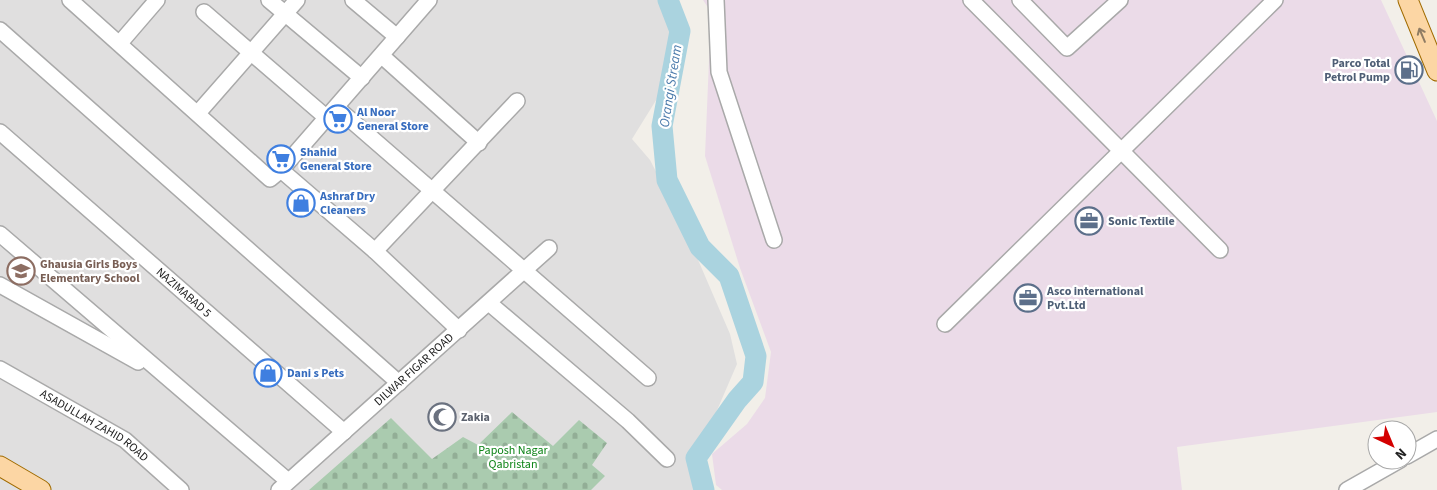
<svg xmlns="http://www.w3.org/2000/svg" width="1437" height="490" font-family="'Source Sans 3',sans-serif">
  <defs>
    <pattern id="cemetery-stones" width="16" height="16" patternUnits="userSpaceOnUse" patternTransform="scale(1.25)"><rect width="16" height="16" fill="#aacbaf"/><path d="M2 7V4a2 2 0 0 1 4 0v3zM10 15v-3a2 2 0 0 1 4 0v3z" fill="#92ae96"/></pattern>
  </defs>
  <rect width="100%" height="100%" fill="#f2efe9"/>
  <!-- residential -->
  <path fill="#e0dfdf" d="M0,0H673L678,34L663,89L632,139L650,160L680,218L730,334L737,364L705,438L697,472L708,490H0Z"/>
  <!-- industrial -->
  <path fill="#ebdbe8" d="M703,0H1381L1437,121V412L1177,447L1182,490H722L716,485L712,454L747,424L765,398L771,352L740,268L705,156L711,12Z"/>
  <!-- cemetery -->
  <path fill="url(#cemetery-stones)" d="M512,412L553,446L579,420L607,443L592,465L605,476L591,490H309L391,418L432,459L463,437L478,445Z"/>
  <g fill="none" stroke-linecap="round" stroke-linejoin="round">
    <!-- river -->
    <path stroke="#aad3df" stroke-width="21" d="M668,0L680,31L662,126L667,180L700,247L729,276L756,356L753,382L737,400L696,458L704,490"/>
    <!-- minor casing -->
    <g stroke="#a9a9a9" stroke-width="18">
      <g id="minor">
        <path d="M70,0L270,179L281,170L429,0"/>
        <path d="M269,0L362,78"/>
        <path d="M353,0L397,37"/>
        <path d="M716,0L719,72L774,240"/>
        <path d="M971,0L1220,250"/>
        <path d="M1020,0L1067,48L1120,0"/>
        <path d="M204,12L327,118"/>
        <path d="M0,30L399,383"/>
        <path d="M120,43L157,0"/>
        <path d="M382,56L479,143"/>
        <path d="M337,108L648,378"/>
        <path d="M198,113L297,0"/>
        <path id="s1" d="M0,132L344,432"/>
        <path d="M281,170L375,251L459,330"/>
        <path d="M0,234L288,481"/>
        <path d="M375,251L517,101"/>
        <path d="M0,285L138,362"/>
        <path d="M489,303L628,421L667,459"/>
        <path d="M945,324L1275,0"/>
        <path id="s2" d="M0,369L125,440L181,490"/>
        <path d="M1407,456L1437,439"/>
        <path id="s3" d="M279,490L549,248"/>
        <path d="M1347,490L1400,460"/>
      </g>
    </g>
    <!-- major casing -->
    <g stroke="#a06b00" stroke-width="21">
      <path id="major" d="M1408,0L1437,71
        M0,466L41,490"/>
    </g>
    <!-- minor -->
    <use href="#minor" stroke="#fff" stroke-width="15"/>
    <!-- major -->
    <use href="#major" stroke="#fcd6a4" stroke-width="19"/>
  </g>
  <!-- one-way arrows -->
  <defs><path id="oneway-shaft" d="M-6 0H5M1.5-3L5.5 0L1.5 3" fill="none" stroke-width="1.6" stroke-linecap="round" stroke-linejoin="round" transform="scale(1.25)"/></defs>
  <use stroke="#8f7c63" href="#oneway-shaft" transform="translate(1422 35) rotate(-113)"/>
  <!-- icons -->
  <defs>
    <g id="fuel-ring" transform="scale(1.4375)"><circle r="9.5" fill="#fff" stroke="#5c6f8a" stroke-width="1.5"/><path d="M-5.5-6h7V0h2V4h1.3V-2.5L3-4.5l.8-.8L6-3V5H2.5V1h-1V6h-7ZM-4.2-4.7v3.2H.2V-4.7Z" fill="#5c6f8a"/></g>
    <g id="supermarket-ring" transform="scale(1.4375)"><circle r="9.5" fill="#fff" stroke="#3f7fe0" stroke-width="1.5"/><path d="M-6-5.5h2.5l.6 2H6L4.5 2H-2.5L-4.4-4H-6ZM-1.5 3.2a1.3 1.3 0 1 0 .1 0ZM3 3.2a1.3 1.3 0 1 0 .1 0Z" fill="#3f7fe0"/></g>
    <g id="shop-ring" transform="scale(1.4375)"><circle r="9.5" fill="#fff" stroke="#3f7fe0" stroke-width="1.5"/><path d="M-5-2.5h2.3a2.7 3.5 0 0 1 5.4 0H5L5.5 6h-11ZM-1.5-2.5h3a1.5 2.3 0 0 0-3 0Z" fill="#3f7fe0"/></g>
    <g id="office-ring" transform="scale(1.4375)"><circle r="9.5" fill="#fff" stroke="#5c6f8a" stroke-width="1.5"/><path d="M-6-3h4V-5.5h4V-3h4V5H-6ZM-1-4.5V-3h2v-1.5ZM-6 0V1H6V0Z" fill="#5c6f8a"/></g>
    <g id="school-ring" transform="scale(1.4375)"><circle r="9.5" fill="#fff" stroke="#8d6e63" stroke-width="1.5"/><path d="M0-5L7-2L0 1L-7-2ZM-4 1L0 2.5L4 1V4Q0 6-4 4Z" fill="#8d6e63"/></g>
    <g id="mosque-ring" transform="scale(1.4375)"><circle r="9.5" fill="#fff" stroke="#6b7280" stroke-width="1.5"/><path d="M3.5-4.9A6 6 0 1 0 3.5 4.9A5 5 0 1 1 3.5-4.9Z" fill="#6b7280"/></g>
  </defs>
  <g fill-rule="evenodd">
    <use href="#fuel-ring" x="1409" y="70"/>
    <use href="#supermarket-ring" x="338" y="119"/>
    <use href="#supermarket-ring" x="281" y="159"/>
    <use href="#shop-ring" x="301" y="203"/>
    <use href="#office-ring" x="1089" y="221"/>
    <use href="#school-ring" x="21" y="271"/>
    <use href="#office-ring" x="1028" y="298"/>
    <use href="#shop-ring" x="268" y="373"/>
    <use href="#mosque-ring" x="442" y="417"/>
  </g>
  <g text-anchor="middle" stroke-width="4.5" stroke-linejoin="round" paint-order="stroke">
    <!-- service labels -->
    <g font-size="12" font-weight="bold" fill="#4e5e75" stroke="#fff" text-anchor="start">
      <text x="1390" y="67" text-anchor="end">Parco Total<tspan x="1390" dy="14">Petrol Pump</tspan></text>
      <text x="1108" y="225">Sonic Textile</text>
      <text x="1047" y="295">Asco international<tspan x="1047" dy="14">Pvt.Ltd</tspan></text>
    </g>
    <!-- shop labels -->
    <g font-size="12" font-weight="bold" fill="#366cbe" stroke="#fff" text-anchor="start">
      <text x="357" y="116">Al Noor<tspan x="357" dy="14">General Store</tspan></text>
      <text x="300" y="156">Shahid<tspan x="300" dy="14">General Store</tspan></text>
      <text x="320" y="200">Ashraf Dry<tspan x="320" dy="14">Cleaners</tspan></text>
      <text x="287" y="377">Dani s Pets</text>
    </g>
    <!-- education labels -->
    <g font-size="12" font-weight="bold" fill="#785e54" stroke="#fff" text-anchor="start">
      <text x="40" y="268">Ghausia Girls Boys<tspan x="40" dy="14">Elementary School</tspan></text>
    </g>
    <!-- street labels -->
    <g font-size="12" fill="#222" stroke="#fff">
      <text dy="4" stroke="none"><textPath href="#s1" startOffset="244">NAZIMABAD 5</textPath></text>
      <text dy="4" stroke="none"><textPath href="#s3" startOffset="181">DILWAR FIGAR ROAD</textPath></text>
      <text dy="4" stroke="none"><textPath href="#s2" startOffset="110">ASADULLAH ZAHID ROAD</textPath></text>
    </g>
    <!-- worship labels -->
    <g font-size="12" font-weight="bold" fill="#5b616d" stroke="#fff" text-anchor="start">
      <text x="461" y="421">Zakia</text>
    </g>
    <!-- park labels -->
    <g font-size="12" fill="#0c8416" stroke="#fff">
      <text x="513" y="454">Paposh Nagar<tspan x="513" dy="14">Qabristan</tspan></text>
    </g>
    <!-- water labels -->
    <g font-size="14" font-style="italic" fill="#4a7aab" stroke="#fff">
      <text transform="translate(670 86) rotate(-81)" y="5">Orangi Stream</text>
    </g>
  </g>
  <!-- north arrow -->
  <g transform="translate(1392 445) rotate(136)"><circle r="24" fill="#ffffff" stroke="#a7a7a7"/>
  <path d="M0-4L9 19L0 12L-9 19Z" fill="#d40000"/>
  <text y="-8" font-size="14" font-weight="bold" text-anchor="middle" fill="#222222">N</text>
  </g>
</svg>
